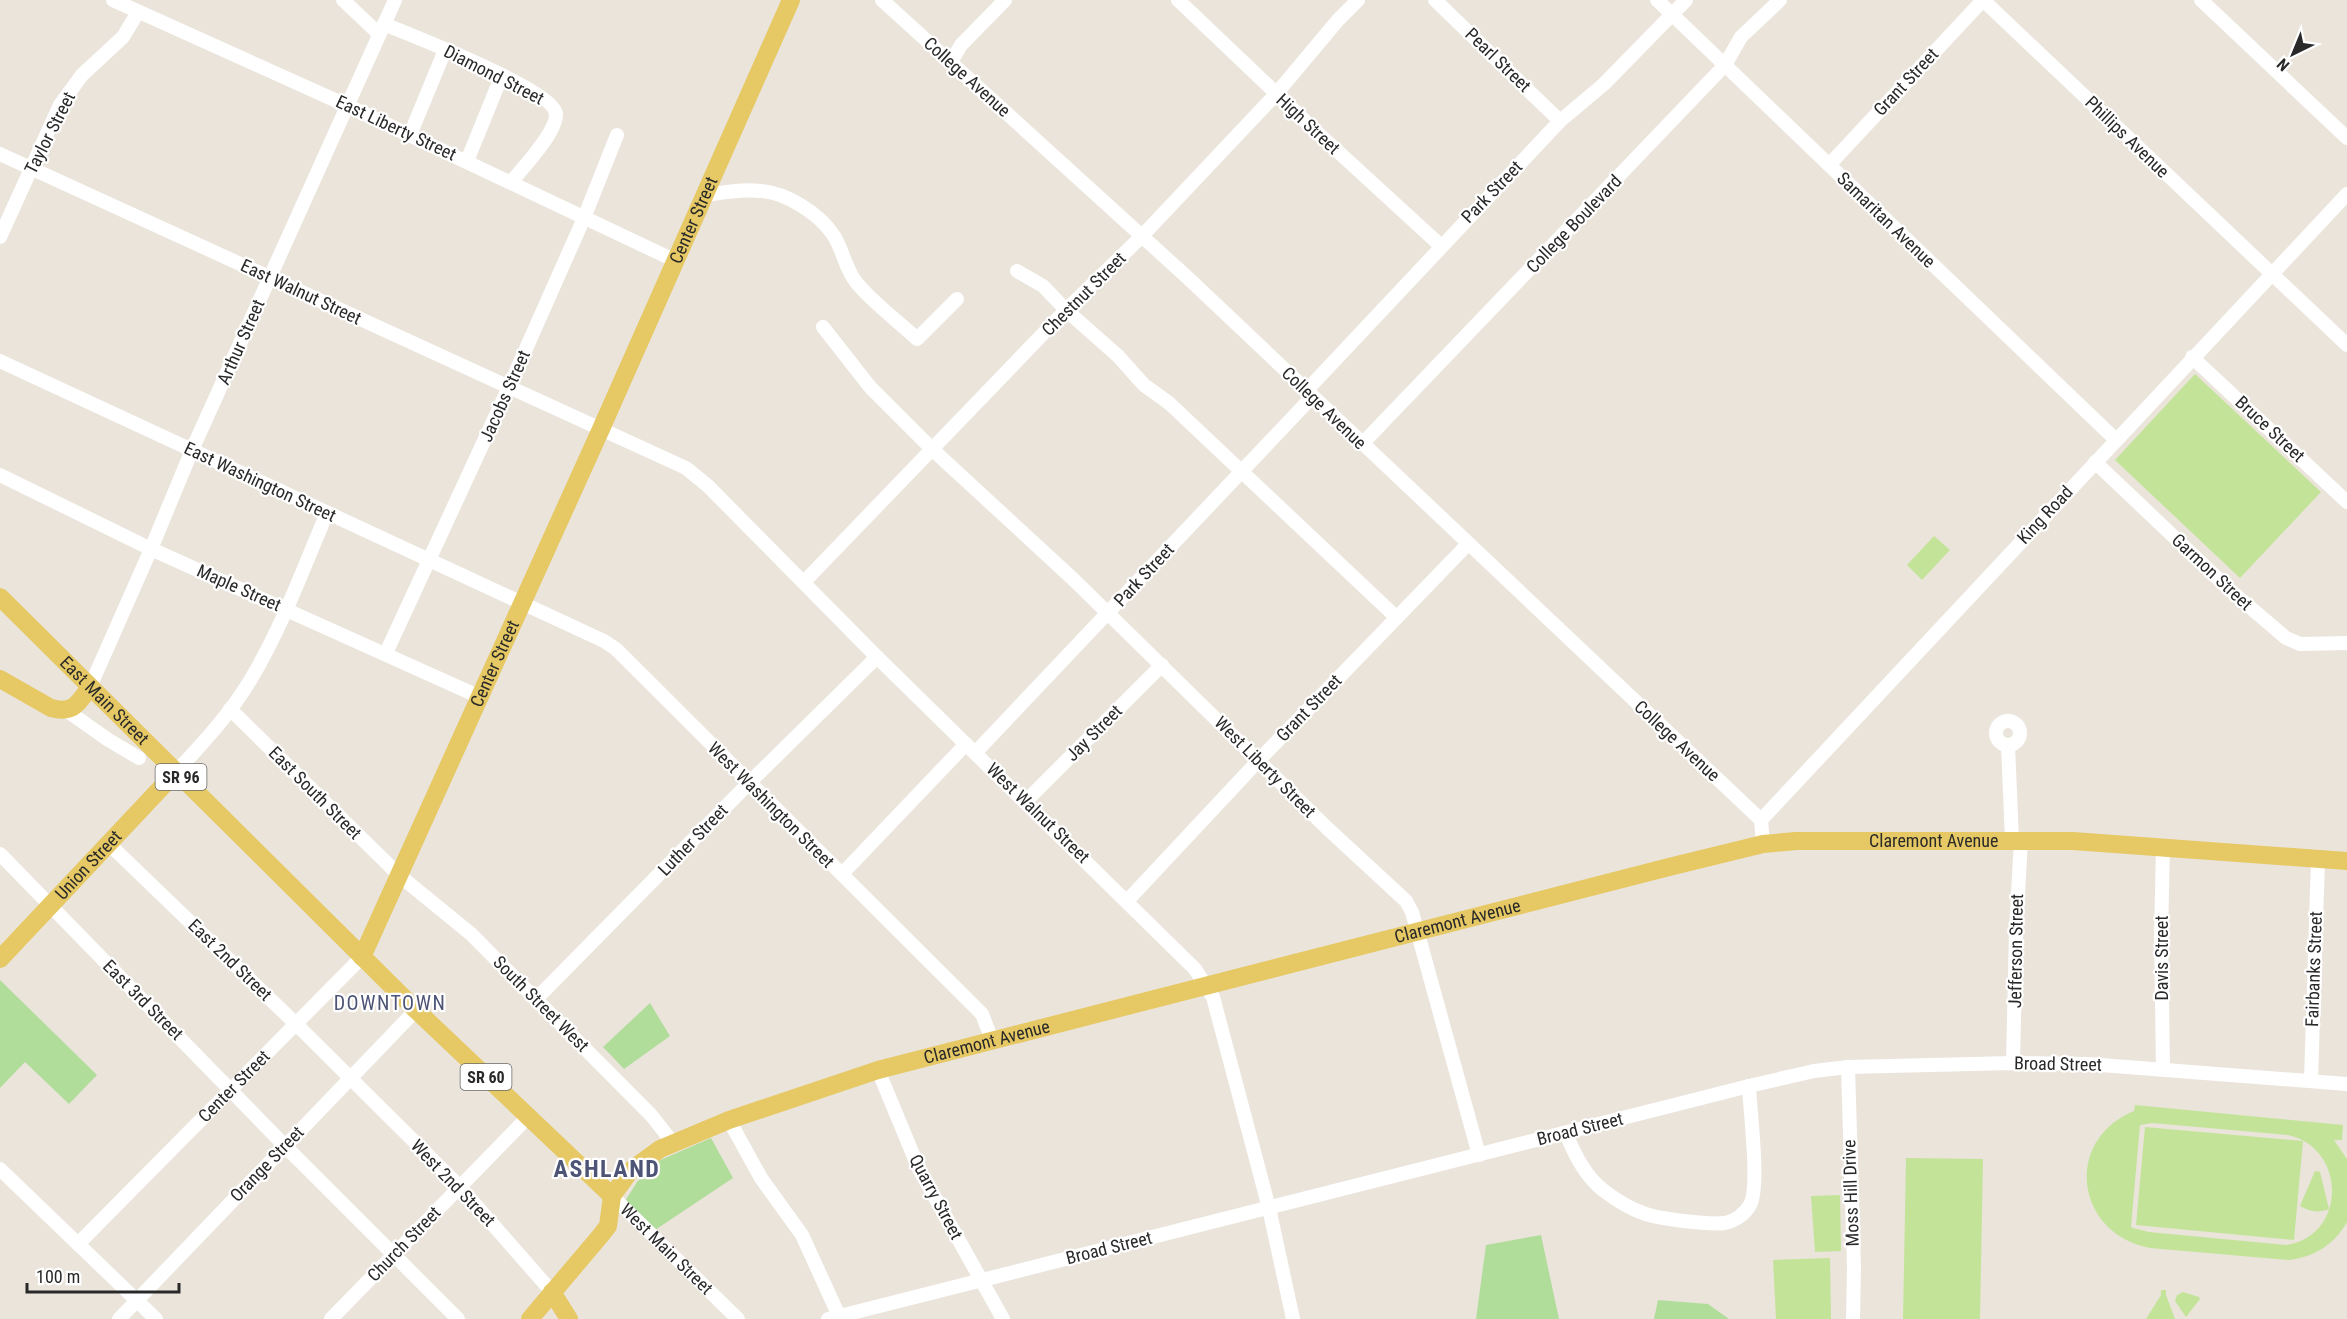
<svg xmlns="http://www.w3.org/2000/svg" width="2347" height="1319" font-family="'Roboto Condensed',sans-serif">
  <rect width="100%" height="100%" fill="#eae4db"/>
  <!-- green -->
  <path fill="#b1dd9b" d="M0,980L97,1075L69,1104L25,1062L0,1088Z
    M650,1003L670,1036L624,1069L603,1047Z
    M711,1138L733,1178L649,1234L622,1206L637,1182L656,1162Z
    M1541,1235L1559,1319H1476L1486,1245Z
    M1658,1300L1708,1304L1729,1319H1654Z"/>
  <!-- pitch -->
  <path fill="#c3e498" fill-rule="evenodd" d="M2195,374L2321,492L2240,578L2115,460Z
    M1934,536L1950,550L1922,580L1907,565Z
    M2135,1105L2343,1125L2342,1140H2334L2347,1159V1222C2334,1245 2314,1257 2289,1260L2150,1248C2075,1234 2063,1140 2134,1111ZM2152,1123L2288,1135C2347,1148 2347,1236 2286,1245L2149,1232L2133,1228L2131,1227L2140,1125Z
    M2145,1127L2303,1141L2294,1240L2136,1225Z
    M1906,1158L1983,1159L1980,1319H1903Z
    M2315,1171L2320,1172L2329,1209C2319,1213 2310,1212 2300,1206Z
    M1840,1195L1841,1251L1815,1252L1811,1196Z
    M1830,1258L1831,1319H1776L1773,1260Z
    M2161,1290H2166V1295L2175,1319H2146L2161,1295Z
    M2183,1292L2199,1297L2200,1299L2186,1317L2175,1301L2177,1295Z"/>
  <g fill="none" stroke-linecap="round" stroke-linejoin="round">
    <!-- minor -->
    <g stroke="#fff" stroke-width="14">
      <path d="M113,0L348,106L676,261"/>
      <path d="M343,0L379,34"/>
      <path d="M882,0L1188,278L1761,820"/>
      <path d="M1178,0L1321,136L1441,246"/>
      <path d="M1435,0L1560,121"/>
      <path d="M1657,0L2116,440"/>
      <path d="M1983,0L2347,345"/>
      <path d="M2201,0L2347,138"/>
      <path d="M384,24C410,35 554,90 556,114C557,132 523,168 511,182"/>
      <path d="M951,62L961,45L1005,0"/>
      <path d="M410,135L445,50"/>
      <path d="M0,154L686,468L708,486L877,657L1195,969L1213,997L1269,1208L1293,1319"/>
      <path d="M467,161L502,75"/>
      <path d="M1829,165L1983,0"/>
      <path d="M706,195C724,192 743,189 761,191C787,193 820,214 834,236C843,250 845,268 856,282C872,302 898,321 917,339L957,299"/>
      <path d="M0,237L60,105L82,75L123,37L138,12"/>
      <path d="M1017,271L1043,286L1066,310L1118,356L1144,385L1169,403L1396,617"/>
      <path d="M823,327L870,387L933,450L1073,579L1327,828L1406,901L1412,912L1479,1155"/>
      <path d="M2192,357L2347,502"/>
      <path d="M0,361L604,641L616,649L982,1014L992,1040"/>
      <path d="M1306,391L1560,121L1604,84L1686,0"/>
      <path d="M1362,444L1725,65L1741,37L1780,0"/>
      <path d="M2095,462L2231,591L2286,638L2300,644L2347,643"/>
      <path d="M0,475L151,549L480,697"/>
      <path d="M804,582L1066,310L1142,236L1276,94L1338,20L1358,0"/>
      <path d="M386,653L509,387L584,218L617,135"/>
      <path d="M90,687L151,549L192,450L395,0"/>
      <path d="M230,709L400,876L471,934L651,1115L673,1143"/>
      <path d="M66,710L107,739L139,758"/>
      <circle cx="2008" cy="733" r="12"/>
      <path d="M2008,745L2012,840"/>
      <path d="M975,753L1312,397"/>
      <path d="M176,772C203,743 230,714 251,679C282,627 303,569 327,513"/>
      <path d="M1026,801L1162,665"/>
      <path d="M109,844L296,1024L459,1186L552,1292"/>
      <path d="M1763,844L1761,820L2347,194"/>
      <path d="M0,854L285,1146L458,1319"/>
      <path d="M842,874L966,744"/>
      <path d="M1127,901L1258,761L1468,544"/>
      <path d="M536,999L749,783L877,657"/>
      <path d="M2013,1063L2016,929L2021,840"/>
      <path d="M1848,1067L1854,1268L1853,1319"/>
      <path d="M2163,1069L2161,934L2163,847"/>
      <path d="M878,1070L919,1169L1003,1319"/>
      <path d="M2311,1080L2318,859"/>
      <path d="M729,1120L761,1178L802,1235L839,1316"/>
      <path d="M1566,1133C1574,1154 1585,1176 1603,1190C1616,1200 1628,1208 1643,1213C1658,1219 1709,1225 1725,1223C1735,1221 1745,1214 1750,1205C1760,1187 1750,1111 1749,1086"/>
      <path d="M0,1169L156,1319"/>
      <path id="s1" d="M612,1196L738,1319"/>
      <path id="s2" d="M78,1244L362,957"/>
      <path d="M119,1319L416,1010"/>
      <path d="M331,1319L528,1117"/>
      <path d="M828,1319L1749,1086L1814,1071L1848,1067L2013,1063L2088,1064L2347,1084"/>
    </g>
    <!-- major -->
    <g stroke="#e6c964" stroke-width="18">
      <path id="s3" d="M0,597L416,1010L612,1196"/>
      <path d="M0,679L51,708C73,714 78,704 90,687"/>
      <path id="s4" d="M362,957L601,429L791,0"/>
      <path id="s5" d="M0,959L176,772"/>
      <path d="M552,1292L569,1319"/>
      <path id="s6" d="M530,1319L601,1235L608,1226L612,1196L631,1170L660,1149L729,1120L878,1070L1669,867L1763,844L1796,841H2073L2347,861"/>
    </g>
  </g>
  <g text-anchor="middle" stroke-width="4.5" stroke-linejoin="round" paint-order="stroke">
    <!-- shield labels -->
    <g fill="#fff" stroke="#696969" stroke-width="1.5">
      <rect x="155.5" y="764" width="51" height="26" rx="4.5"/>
      <rect x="460.5" y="1064" width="51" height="26" rx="4.5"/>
    </g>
    <g font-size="16" font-weight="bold" fill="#292929">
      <text x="181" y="783">SR 96</text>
      <text x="486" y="1083">SR 60</text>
    </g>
    <!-- street labels -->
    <g font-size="18" fill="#292929" stroke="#fff">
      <text transform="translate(1498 60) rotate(44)" y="6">Pearl Street</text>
      <text transform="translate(494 75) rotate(27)" y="6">Diamond Street</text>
      <text transform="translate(967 77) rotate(42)" y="6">College Avenue</text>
      <text transform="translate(1906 82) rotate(-47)" y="6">Grant Street</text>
      <text transform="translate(1308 124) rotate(43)" y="6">High Street</text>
      <text transform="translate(396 128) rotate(25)" y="6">East Liberty Street</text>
      <text transform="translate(50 133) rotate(-63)" y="6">Taylor Street</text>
      <text transform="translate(2127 137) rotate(44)" y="6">Phillips Avenue</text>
      <text transform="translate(1492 192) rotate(-46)" y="6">Park Street</text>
      <text dy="6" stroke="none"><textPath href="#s4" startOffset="808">Center Street</textPath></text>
      <text transform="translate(1886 220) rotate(44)" y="6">Samaritan Avenue</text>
      <text transform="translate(1574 224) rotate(-46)" y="6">College Boulevard</text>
      <text transform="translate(301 292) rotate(25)" y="6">East Walnut Street</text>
      <text transform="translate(1084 294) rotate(-45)" y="6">Chestnut Street</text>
      <text transform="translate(241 342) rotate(-66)" y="6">Arthur Street</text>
      <text transform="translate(505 396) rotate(-66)" y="6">Jacobs Street</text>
      <text transform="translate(1324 408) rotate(44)" y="6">College Avenue</text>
      <text transform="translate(2270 429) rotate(43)" y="6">Bruce Street</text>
      <text transform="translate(260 482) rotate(25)" y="6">East Washington Street</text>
      <text transform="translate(2045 515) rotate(-47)" y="6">King Road</text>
      <text transform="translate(2212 572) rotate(43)" y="6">Garmon Street</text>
      <text transform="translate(1144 575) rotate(-47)" y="6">Park Street</text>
      <text transform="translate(239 588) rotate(24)" y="6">Maple Street</text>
      <text dy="6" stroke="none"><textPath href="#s4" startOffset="322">Center Street</textPath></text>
      <text dy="6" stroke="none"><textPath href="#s3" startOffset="147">East Main Street</textPath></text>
      <text transform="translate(1309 708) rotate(-46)" y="6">Grant Street</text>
      <text transform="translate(1094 733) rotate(-45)" y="6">Jay Street</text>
      <text transform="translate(1677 741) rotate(43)" y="6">College Avenue</text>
      <text transform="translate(1265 767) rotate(45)" y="6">West Liberty Street</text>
      <text transform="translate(315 793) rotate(45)" y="6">East South Street</text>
      <text transform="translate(771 805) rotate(45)" y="6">West Washington Street</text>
      <text transform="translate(1038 813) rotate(44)" y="6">West Walnut Street</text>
      <text transform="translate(693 840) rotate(-46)" y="6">Luther Street</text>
      <text dy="6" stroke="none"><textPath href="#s6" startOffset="1536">Claremont Avenue</textPath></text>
      <text dy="6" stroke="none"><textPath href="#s5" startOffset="129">Union Street</textPath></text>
      <text dy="6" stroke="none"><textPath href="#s6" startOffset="1050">Claremont Avenue</textPath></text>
      <text transform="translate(2016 951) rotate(-89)" y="6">Jefferson Street</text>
      <text transform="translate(2162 958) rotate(-90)" y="6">Davis Street</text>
      <text transform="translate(230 960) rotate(44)" y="6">East 2nd Street</text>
      <text transform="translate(2314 969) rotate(-88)" y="6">Fairbanks Street</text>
      <text transform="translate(143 1000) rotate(45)" y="6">East 3rd Street</text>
      <text transform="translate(541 1004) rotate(45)" y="6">South Street West</text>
      <text dy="6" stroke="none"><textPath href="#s6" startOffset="564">Claremont Avenue</textPath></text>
      <text transform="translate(2058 1064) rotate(1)" y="6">Broad Street</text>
      <text dy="6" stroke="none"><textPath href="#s2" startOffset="222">Center Street</textPath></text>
      <text transform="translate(1580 1129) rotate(-14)" y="6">Broad Street</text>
      <text transform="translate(267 1164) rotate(-46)" y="6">Orange Street</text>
      <text transform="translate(453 1183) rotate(46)" y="6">West 2nd Street</text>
      <text transform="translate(1851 1193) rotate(-92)" y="6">Moss Hill Drive</text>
      <text transform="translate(936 1197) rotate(62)" y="6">Quarry Street</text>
      <text transform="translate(404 1244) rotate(-46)" y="6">Church Street</text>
      <text transform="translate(1109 1248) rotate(-14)" y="6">Broad Street</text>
      <text dy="6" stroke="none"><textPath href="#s1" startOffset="76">West Main Street</textPath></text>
    </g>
    <!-- neighbourhood labels -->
    <g font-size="20" letter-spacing="1.5" fill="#4d5476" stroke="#fff">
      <text x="390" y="1010">DOWNTOWN</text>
    </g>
    <!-- district labels -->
    <g font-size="24" font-weight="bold" letter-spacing="1.5" fill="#4d5476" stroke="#fff">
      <text x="607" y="1177">ASHLAND</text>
    </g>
  </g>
  <!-- north arrow -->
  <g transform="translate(2293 54) rotate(223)" stroke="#ffffff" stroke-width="4.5" paint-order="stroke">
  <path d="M0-4.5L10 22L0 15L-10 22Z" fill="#292929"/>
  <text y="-9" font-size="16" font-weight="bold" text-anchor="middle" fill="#292929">N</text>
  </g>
  <!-- scale -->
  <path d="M27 1283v9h152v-9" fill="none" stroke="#292929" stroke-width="3"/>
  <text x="36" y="1283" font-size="18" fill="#292929" stroke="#ffffff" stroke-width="4.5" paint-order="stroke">100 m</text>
</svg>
